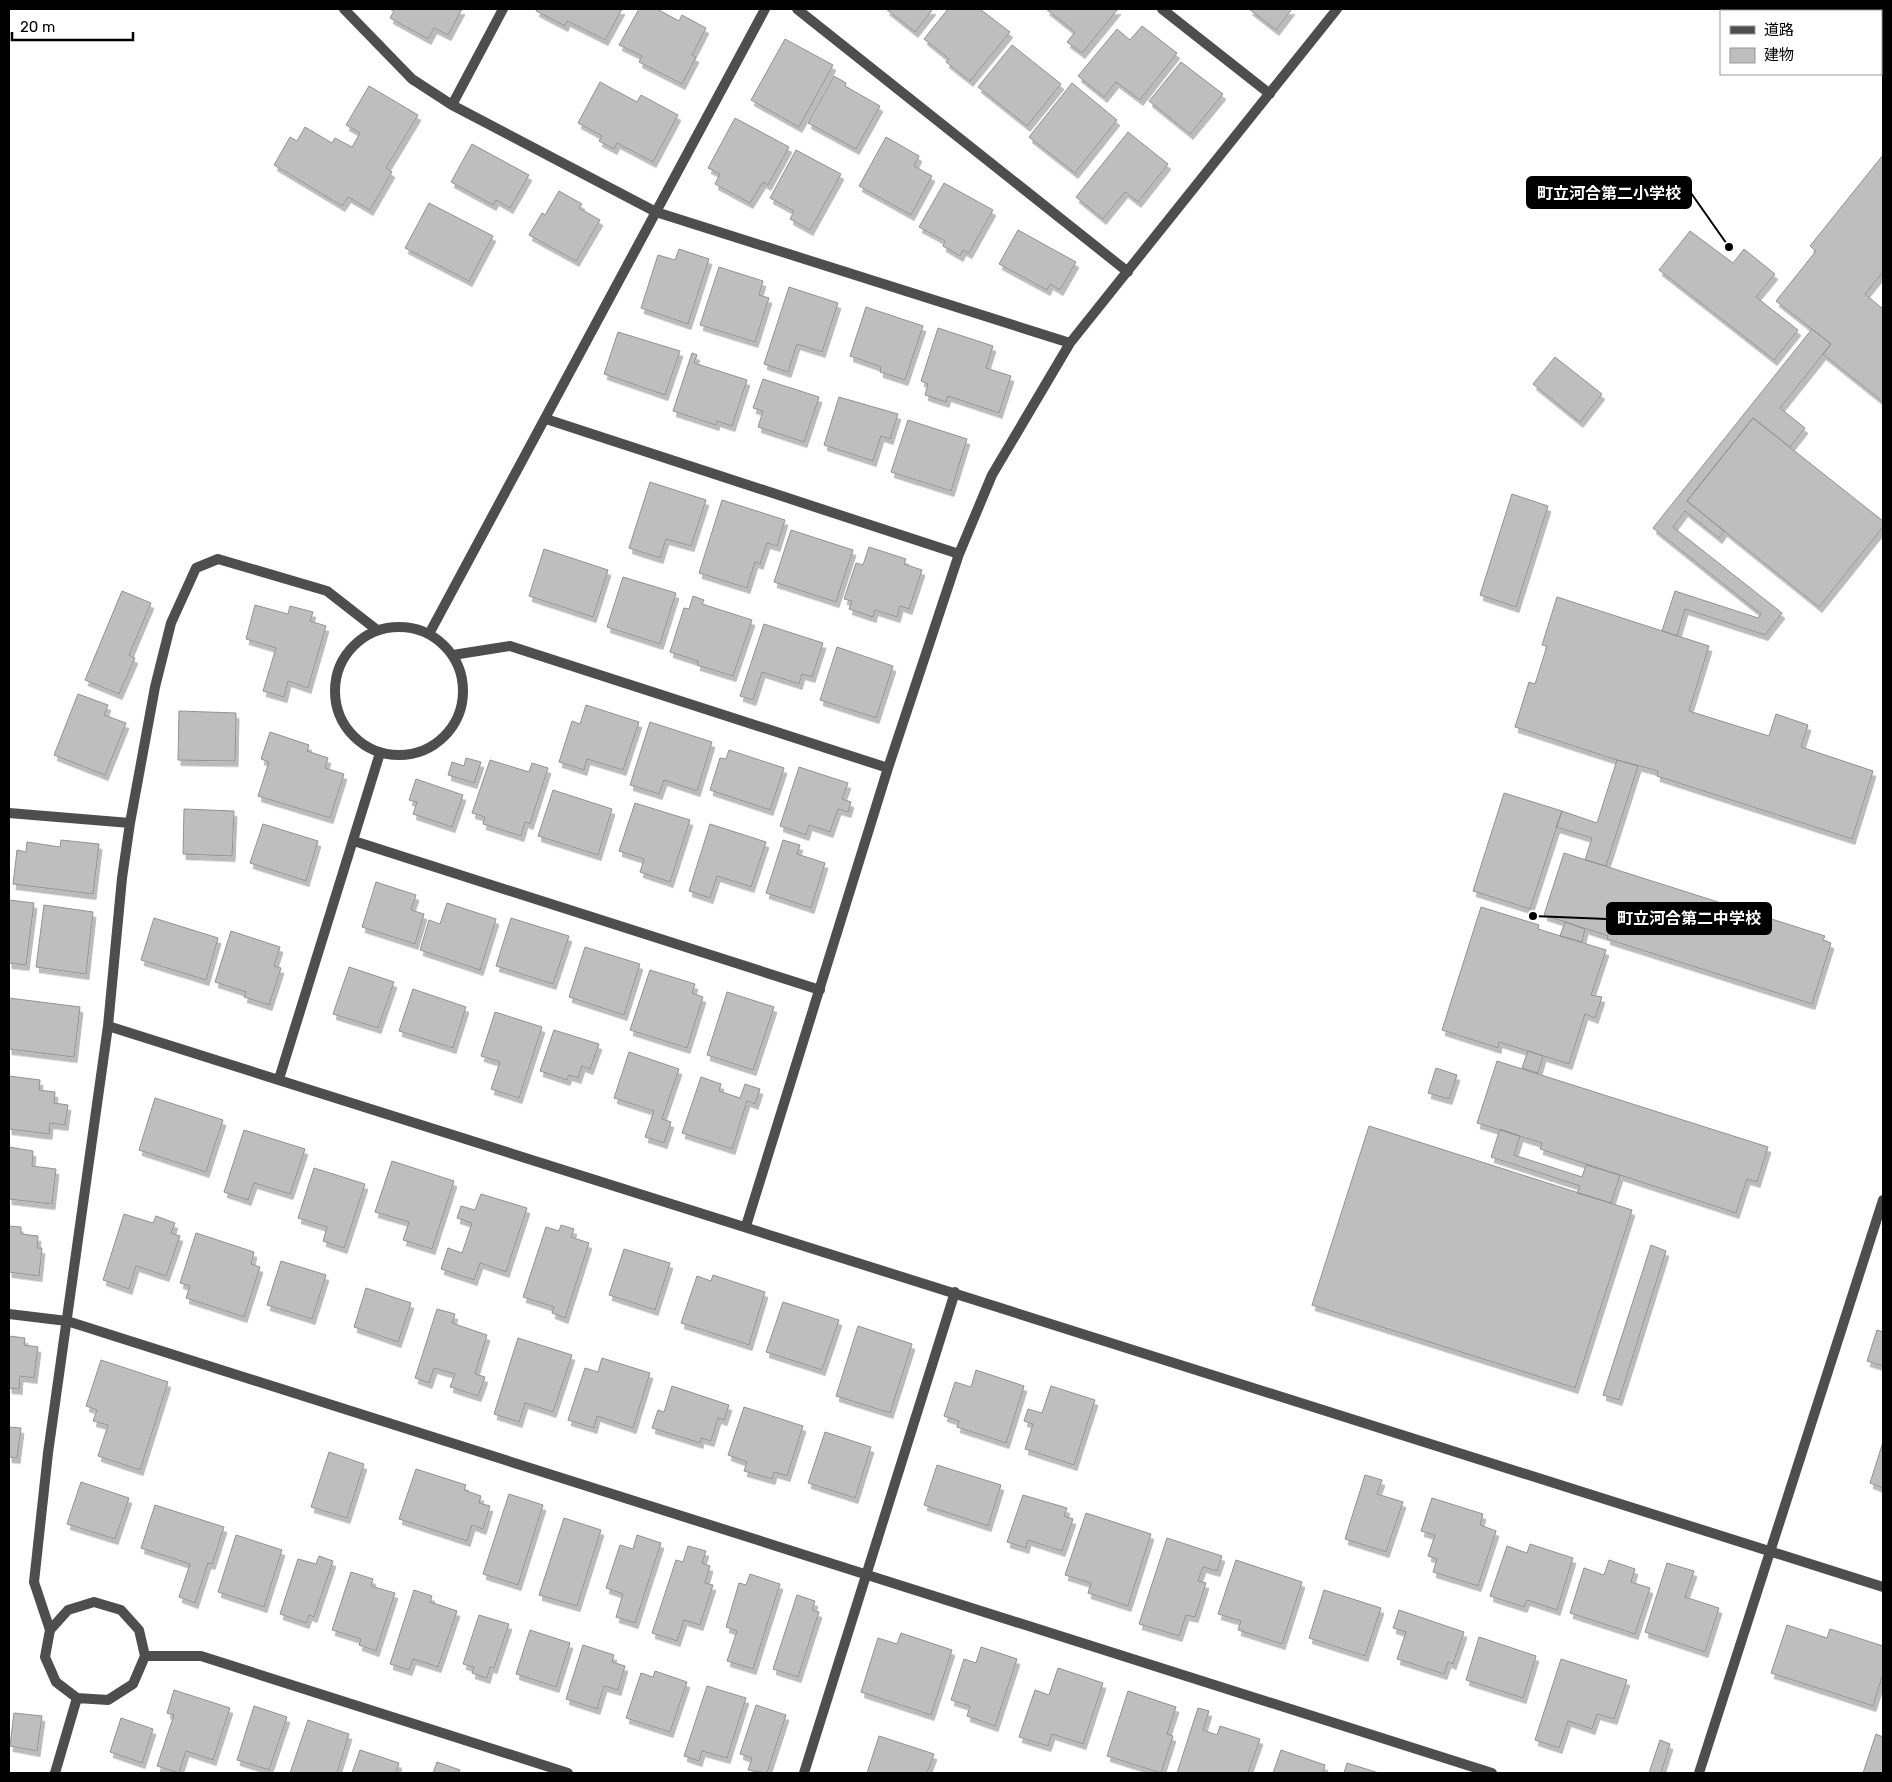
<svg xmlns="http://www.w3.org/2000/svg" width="1892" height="1782" font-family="Rubik,'Noto Sans JP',sans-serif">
  <defs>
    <filter id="shadow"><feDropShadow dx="3" dy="5.5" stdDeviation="0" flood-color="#0004"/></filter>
  </defs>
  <rect width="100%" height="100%" fill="#fff"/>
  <!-- building -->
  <path fill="#bebebe" stroke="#929292" filter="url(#shadow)" d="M389,9H462L448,35L434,28L428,39L390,18L394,11Z
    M537,9H622L605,40L567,21L565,26L536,11Z
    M639,9H657L679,21L682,15L706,28L692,55L696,57L682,84L639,62L642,56L619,45Z
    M886,9H933L915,32Z
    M948,9H980L1010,32L970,81L946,62L949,59L924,39Z
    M1046,9H1118L1082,53L1067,42L1075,32Z
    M1249,9H1292L1276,30Z
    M1142,26L1177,53L1140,100L1116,82L1104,97L1078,76L1117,29L1130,40Z
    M785,39L833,65L799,127L751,100Z
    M1012,45L1061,84L1027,126L978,87Z
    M1181,62L1223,94L1190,134L1149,101Z
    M834,76L846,83L845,86L880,106L856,149L808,123Z
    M600,82L637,102L641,95L678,115L653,162L617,143L614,149L599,141L602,136L578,123Z
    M1072,83L1117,120L1075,173L1029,137Z
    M369,86L418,115L386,168L392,172L370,210L348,197L342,206L274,165L290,137L297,141L305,127L332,143L335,138L352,147L360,133L346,125Z
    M735,118L789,147L768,185L763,182L750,203L715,184L720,174L708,168Z
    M1128,132L1168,164L1138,202L1125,192L1103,219L1076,197Z
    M886,137L919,156L914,166L932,176L911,215L859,186Z
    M472,144L529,175L510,208L496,200L493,205L451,182Z
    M796,150L841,174L810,230L790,219L794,211L770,198Z
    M1883,155V272L1865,294L1883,309V402L1823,354L1831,344L1776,301L1816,251L1810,246Z
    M944,183L993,210L969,253L963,250L960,256L943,246L945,241L919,227Z
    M559,191L582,204L579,208L600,220L576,261L529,235L542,213L545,215Z
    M429,203L493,236L469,281L405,248Z
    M1018,230L1076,262L1060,290L1050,284L1047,290L999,264Z
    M1690,231L1733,263L1744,249L1775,274L1756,297L1798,330L1774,360L1659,270Z
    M679,249L709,259L688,324L641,308L658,255L675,260Z
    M719,267L763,281L759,295L769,298L755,342L700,325Z
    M789,287L838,303L822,352L797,344L788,372L764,364Z
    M866,307L923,326L905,380L880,372L881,367L850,356Z
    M938,328L993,346L986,368L1011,376L999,413L948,396L946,402L925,395L928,384L921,381Z
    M1812,329L1831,344L1780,408L1805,428L1790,447L1753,418L1687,501L1724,531L1719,538L1685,511L1673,527L1782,613L1765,635L1685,609L1677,636L1662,631L1675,591L1758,618L1761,614L1653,528Z
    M618,332L680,351L665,395L604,374Z
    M692,353L697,355L694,363L747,380L732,426L717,421L716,425L673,411Z
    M1555,357L1602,394L1580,422L1533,384Z
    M763,379L819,397L804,442L758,427L763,411L753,408Z
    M839,397L898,414L890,439L881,436L873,461L824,445Z
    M1753,418L1883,521V527L1819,607L1687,501Z
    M908,420L967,439L951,491L891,472Z
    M650,482L706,500L691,546L666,539L660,558L629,548Z
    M1512,494L1548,506L1516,607L1480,595Z
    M722,500L785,520L777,546L767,543L760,564L755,562L747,588L699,573Z
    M791,530L853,550L836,602L774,582Z
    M869,547L906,559L904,564L922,570L909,609L900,606L897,617L875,610L873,617L849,609L852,601L844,599L856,563L863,565Z
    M544,549L608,570L593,617L529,596Z
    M623,577L676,593L660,644L607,627Z
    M122,591L151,603L129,655L135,658L119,694L85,680Z
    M693,596L704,600L702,604L752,620L733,676L697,665L698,661L670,652L684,608L689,609Z
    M1557,597L1709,646L1689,711L1769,736L1776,714L1808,725L1801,747L1873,771L1852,839L1657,776L1658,771L1617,760L1515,727L1529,682L1535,684L1547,646L1542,645Z
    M255,605L288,614L290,606L313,612L310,621L326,626L308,688L288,681L284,697L263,691L276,648L246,639Z
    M764,624L823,643L812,677L802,674L799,684L762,672L753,700L740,696Z
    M837,647L893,666L876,718L820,700Z
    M78,694L108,705L104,715L126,723L105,775L54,755Z
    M586,705L639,722L623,770L587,759L584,770L559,762L572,721L580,724Z
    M179,711L236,713L235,761L178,760Z
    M650,722L712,742L697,791L664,780L659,794L630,785Z
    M270,732L309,745L307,751L328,758L325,768L344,774L330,818L258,796L269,762L261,759Z
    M729,750L784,768L770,810L710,790L720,758L726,759Z
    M466,758L481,762L474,783L448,775L452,762L464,766Z
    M490,760L529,772L532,763L548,768L530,824L525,822L521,836L483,824L485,817L472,813Z
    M1617,760L1638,766L1606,866L1585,860L1592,838L1556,827L1562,811L1597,823Z
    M799,767L848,783L842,799L851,802L848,812L838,809L830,832L809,825L806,835L780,826Z
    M416,779L463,795L452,827L413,814L417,802L409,800Z
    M553,790L612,809L598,855L538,836Z
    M1504,793L1562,811L1530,909L1473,891Z
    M635,803L690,820L670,882L640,872L644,859L619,851Z
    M184,809L234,811L232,856L183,854Z
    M263,824L318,841L306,881L250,863Z
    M710,824L766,842L751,887L717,876L710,898L689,891Z
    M61,840L99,844L93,894L13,884L17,850L26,852L27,842L60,847Z
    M783,840L800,845L797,854L825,863L811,908L766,893Z
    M1564,853L1825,936L1823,940L1831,943L1812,1004L1607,939L1608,936L1544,915Z
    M376,882L416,895L411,910L424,914L415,944L362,927Z
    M9,900L34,903L26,965L9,963Z
    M447,903L496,919L480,970L420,950L429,920L440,924Z
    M44,905L93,912L86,974L36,967Z
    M1481,907L1539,925L1538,929L1606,950L1591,995L1602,997L1595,1018L1585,1014L1569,1064L1499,1042L1498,1048L1442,1030Z
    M154,918L218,938L206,980L141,960Z
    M511,918L569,936L553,984L496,966Z
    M1565,922L1585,929L1582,942L1560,936Z
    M231,931L280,947L274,966L281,968L269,1005L244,997L246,992L215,982Z
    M585,947L640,964L624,1015L569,997Z
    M349,967L394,982L378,1028L333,1014Z
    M650,970L695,984L692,993L703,997L687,1048L630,1030Z
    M413,989L466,1007L453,1048L399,1031Z
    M727,992L774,1007L753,1070L707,1055Z
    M9,998L80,1007L74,1057L9,1049Z
    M495,1012L542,1027L519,1098L491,1089L500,1062L481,1056Z
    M554,1030L599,1044L590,1069L582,1066L578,1078L569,1075L567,1080L540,1071Z
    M1528,1051L1543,1056L1538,1073L1522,1068Z
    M629,1052L679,1069L662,1119L671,1122L664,1143L645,1137L654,1111L614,1098Z
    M1497,1061L1768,1147L1757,1182L1747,1179L1736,1213L1540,1149L1542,1143L1477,1123Z
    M1436,1068L1457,1075L1449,1099L1428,1093Z
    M9,1076L40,1080L39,1090L55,1092L54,1103L68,1105L65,1125L50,1123L49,1134L9,1129Z
    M701,1077L721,1084L719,1091L740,1098L745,1084L760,1089L755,1104L747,1101L732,1149L682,1133Z
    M155,1098L223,1120L206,1172L139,1150Z
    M1369,1126L1632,1210L1575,1388L1312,1305Z
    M1500,1129L1520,1136L1514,1155L1582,1177L1586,1165L1620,1175L1611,1203L1577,1193L1580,1186L1491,1157Z
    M244,1130L305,1149L290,1194L254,1183L248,1200L224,1192Z
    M9,1147L33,1151L32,1166L56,1169L52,1204L9,1199Z
    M392,1161L454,1181L432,1249L403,1240L409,1222L375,1212Z
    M314,1168L365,1184L344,1248L323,1241L327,1227L298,1218Z
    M481,1194L527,1208L506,1272L480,1263L474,1280L441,1269L448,1248L462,1253L472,1223L457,1218L461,1206L475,1210Z
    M124,1214L153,1223L156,1216L175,1223L171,1233L180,1236L166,1276L136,1266L129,1289L103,1280Z
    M561,1225L574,1229L571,1237L589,1243L565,1318L552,1313L554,1307L523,1297L546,1227L559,1231Z
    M9,1226L21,1227V1234L38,1236L37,1248H42L39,1276L9,1272Z
    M196,1233L254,1252L251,1264L260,1267L244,1317L186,1298L190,1286L180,1283Z
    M1651,1245L1666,1251L1619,1400L1603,1395Z
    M624,1249L670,1263L655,1310L609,1295Z
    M281,1261L326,1275L312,1319L267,1305Z
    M713,1275L765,1292L749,1345L681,1323L697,1276L711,1281Z
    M366,1288L411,1303L398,1342L354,1327Z
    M783,1302L839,1320L822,1370L766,1352Z
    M437,1309L455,1314L452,1323L487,1335L475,1374L485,1377L478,1396L450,1387L455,1374L434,1368L429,1383L415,1378Z
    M858,1326L912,1344L890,1413L836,1396Z
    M1877,1330L1883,1332V1366L1867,1361Z
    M9,1336L25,1338L24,1345L38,1347L34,1378L20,1376L19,1389L9,1388Z
    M518,1338L572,1355L553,1412L525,1403L519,1422L494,1414Z
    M602,1358L650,1373L633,1428L597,1416L594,1428L568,1420L585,1368L598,1372Z
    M101,1360L168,1382L140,1470L98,1456L108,1425L93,1421L97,1410L86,1406Z
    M976,1370L1024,1386L1006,1443L957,1427L959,1421L944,1416L955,1382L971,1387Z
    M672,1386L729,1405L724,1420L718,1418L711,1441L701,1438L700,1443L652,1428L658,1410L664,1412Z
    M1051,1386L1095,1400L1074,1465L1025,1449L1033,1424L1024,1421L1028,1409L1042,1413Z
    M744,1407L803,1426L787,1476L774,1472L772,1479L744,1471L747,1462L728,1455Z
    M9,1427L21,1428L17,1458L9,1457Z
    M825,1432L871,1447L855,1498L808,1483Z
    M1883,1442V1488L1870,1483Z
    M329,1452L364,1464L347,1518L311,1507Z
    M937,1465L1001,1485L988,1526L924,1505Z
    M416,1469L466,1485L464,1490L481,1496L479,1503L490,1506L483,1529L472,1525L467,1541L399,1519Z
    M1365,1475L1382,1480L1377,1494L1403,1502L1386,1552L1345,1539Z
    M81,1482L129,1498L115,1539L67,1524Z
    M509,1494L543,1505L518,1585L483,1574Z
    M1023,1495L1067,1508L1064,1516L1073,1519L1062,1551L1028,1540L1026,1548L1007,1542Z
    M1432,1498L1483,1514L1480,1525L1496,1531L1478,1586L1433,1572L1437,1559L1428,1556L1435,1535L1421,1531Z
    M155,1505L224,1527L212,1564L208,1563L195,1603L179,1597L190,1564L141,1548Z
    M1086,1513L1151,1534L1128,1606L1088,1593L1091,1583L1065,1575Z
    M564,1518L601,1530L577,1606L539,1595Z
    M236,1535L282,1550L264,1607L218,1592Z
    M637,1535L661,1543L635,1623L616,1617L623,1594L606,1588L620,1545L633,1549Z
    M1167,1538L1222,1556L1217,1571L1203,1567L1198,1581L1206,1583L1195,1617L1186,1615L1179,1636L1139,1624Z
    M1530,1544L1573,1558L1557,1610L1527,1600L1524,1607L1490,1596L1507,1546L1527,1553Z
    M688,1546L706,1551L702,1563L710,1566L705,1583L713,1585L700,1625L684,1620L677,1641L652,1633L676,1560L683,1562Z
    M319,1556L333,1561L314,1617L309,1615L306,1623L280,1614L298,1559L316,1564Z
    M1236,1560L1302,1582L1282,1644L1238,1630L1241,1621L1218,1614Z
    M1609,1560L1635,1569L1631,1582L1650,1588L1635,1634L1570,1613L1584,1568L1604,1575Z
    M1667,1563L1694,1571L1685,1597L1719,1608L1705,1652L1645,1632Z
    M351,1572L373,1579L371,1586L395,1593L376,1651L359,1645L361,1639L332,1630Z
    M750,1574L780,1584L753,1669L727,1661L737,1631L726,1627L739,1583L746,1585Z
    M414,1590L432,1596L430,1602L457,1611L438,1667L413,1659L409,1670L390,1664Z
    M1324,1590L1381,1608L1365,1656L1309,1638Z
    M797,1595L815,1601L812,1610L819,1612L798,1677L773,1669Z
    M1399,1610L1464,1632L1453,1664L1448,1662L1444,1674L1397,1659L1406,1632L1393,1628Z
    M479,1615L509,1624L494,1668L490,1667L487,1678L472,1673L474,1667L463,1664Z
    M1787,1625L1827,1638L1830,1629L1883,1646V1674L1873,1706L1771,1673Z
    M530,1630L570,1643L556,1687L516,1674Z
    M901,1633L952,1650L931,1715L861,1692L878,1638L897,1644Z
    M1479,1637L1536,1656L1523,1698L1466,1680Z
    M583,1645L614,1655L612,1662L625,1666L618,1690L604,1686L597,1709L566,1699Z
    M981,1647L1017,1659L995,1726L967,1716L970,1706L951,1700L964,1659L976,1663Z
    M1561,1659L1627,1680L1614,1719L1597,1714L1592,1729L1568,1721L1559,1748L1535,1740Z
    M1058,1668L1103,1683L1083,1744L1052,1734L1048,1746L1019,1737L1035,1690L1049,1695Z
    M655,1671L687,1682L670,1732L626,1718L641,1673L653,1677Z
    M707,1686L746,1698L727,1758L702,1751L699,1761L684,1756Z
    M174,1690L230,1708L213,1760L186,1751L179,1773L157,1766L174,1715L167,1713Z
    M1128,1691L1176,1707L1167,1734L1173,1736L1161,1773L1107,1756Z
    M756,1705L786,1715L767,1773L748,1770L752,1758L740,1754Z
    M254,1706L287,1717L269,1770L237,1760Z
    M1198,1708L1209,1711L1203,1730L1217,1735L1220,1726L1260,1739L1248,1773H1177Z
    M14,1713L42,1716L37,1751L10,1746Z
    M121,1718L153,1729L142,1763L110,1752Z
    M308,1720L349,1734L337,1773H290Z
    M1876,1734L1883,1737V1773H1863Z
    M879,1736L934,1754L927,1773H867Z
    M1660,1740L1670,1744L1661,1773H1649Z
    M360,1750L399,1763L396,1773H352Z
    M1281,1750L1325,1765L1323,1773H1273Z
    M437,1762L460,1770L459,1773H433Z
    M1347,1763L1379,1773H1344Z"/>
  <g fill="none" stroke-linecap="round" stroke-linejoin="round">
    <!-- minor -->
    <path stroke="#4e4e4e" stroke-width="10" d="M344,9L412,79L452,105L656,212L1070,343
      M797,9L1128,272
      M1162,9L1270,94
      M452,105L503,9
      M546,419L959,554
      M335 691a64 64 0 1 1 128 0a64 64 0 1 1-128 0Z
      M429,634L765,9
      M453,655L510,646L888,768
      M9,813L130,823
      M354,841L820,990
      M108,1026L1883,1587
      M279,1079L380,753
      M746,1226L888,768L959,554L992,475L1070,343L1337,9
      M9,1314L67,1321L1492,1773
      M50,1630L68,1610L94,1602L121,1610L139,1630L145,1656L133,1684L108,1700L77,1698L56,1682L45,1657L50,1630L34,1582L48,1453L108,1026L122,878L130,823L155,687L171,623L196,568L218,559L327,591L377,630
      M145,1656H201L568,1773
      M55,1773L77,1698
      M804,1773L955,1292
      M1699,1773L1883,1200"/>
  </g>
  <!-- callouts -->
  <path fill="none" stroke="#000" stroke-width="2" d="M1729 247L1691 193M1533 916L1607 919"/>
  <g fill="#000" stroke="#fff" stroke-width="2">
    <circle cx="1729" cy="247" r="5"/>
    <circle cx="1533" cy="916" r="5"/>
  </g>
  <g fill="#000" stroke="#000" stroke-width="2">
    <rect x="1527" y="177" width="164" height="31" rx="5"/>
    <rect x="1607" y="903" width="164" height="31" rx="5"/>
  </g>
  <g font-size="16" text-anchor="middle" font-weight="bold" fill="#fff">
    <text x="1609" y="199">町立河合第二小学校</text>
    <text x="1689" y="924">町立河合第二中学校</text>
  </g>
  <!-- border -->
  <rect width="1892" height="1782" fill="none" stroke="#000000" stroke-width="20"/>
  <!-- legend -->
  <rect x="1720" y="10" width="162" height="65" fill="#ffffff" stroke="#999999"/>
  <rect x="1730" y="26" width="25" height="8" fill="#4e4e4e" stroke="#999999"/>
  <text x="1764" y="35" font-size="15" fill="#000000">道路</text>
  <rect x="1730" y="48" width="25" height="15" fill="#bebebe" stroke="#999999"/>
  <text x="1764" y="60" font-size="15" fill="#000000">建物</text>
  <!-- scale -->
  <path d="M12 32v8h121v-8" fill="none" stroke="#000000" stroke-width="2.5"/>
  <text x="20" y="32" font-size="15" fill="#000000" stroke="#ffffff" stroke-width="4" paint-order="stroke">20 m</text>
</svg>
